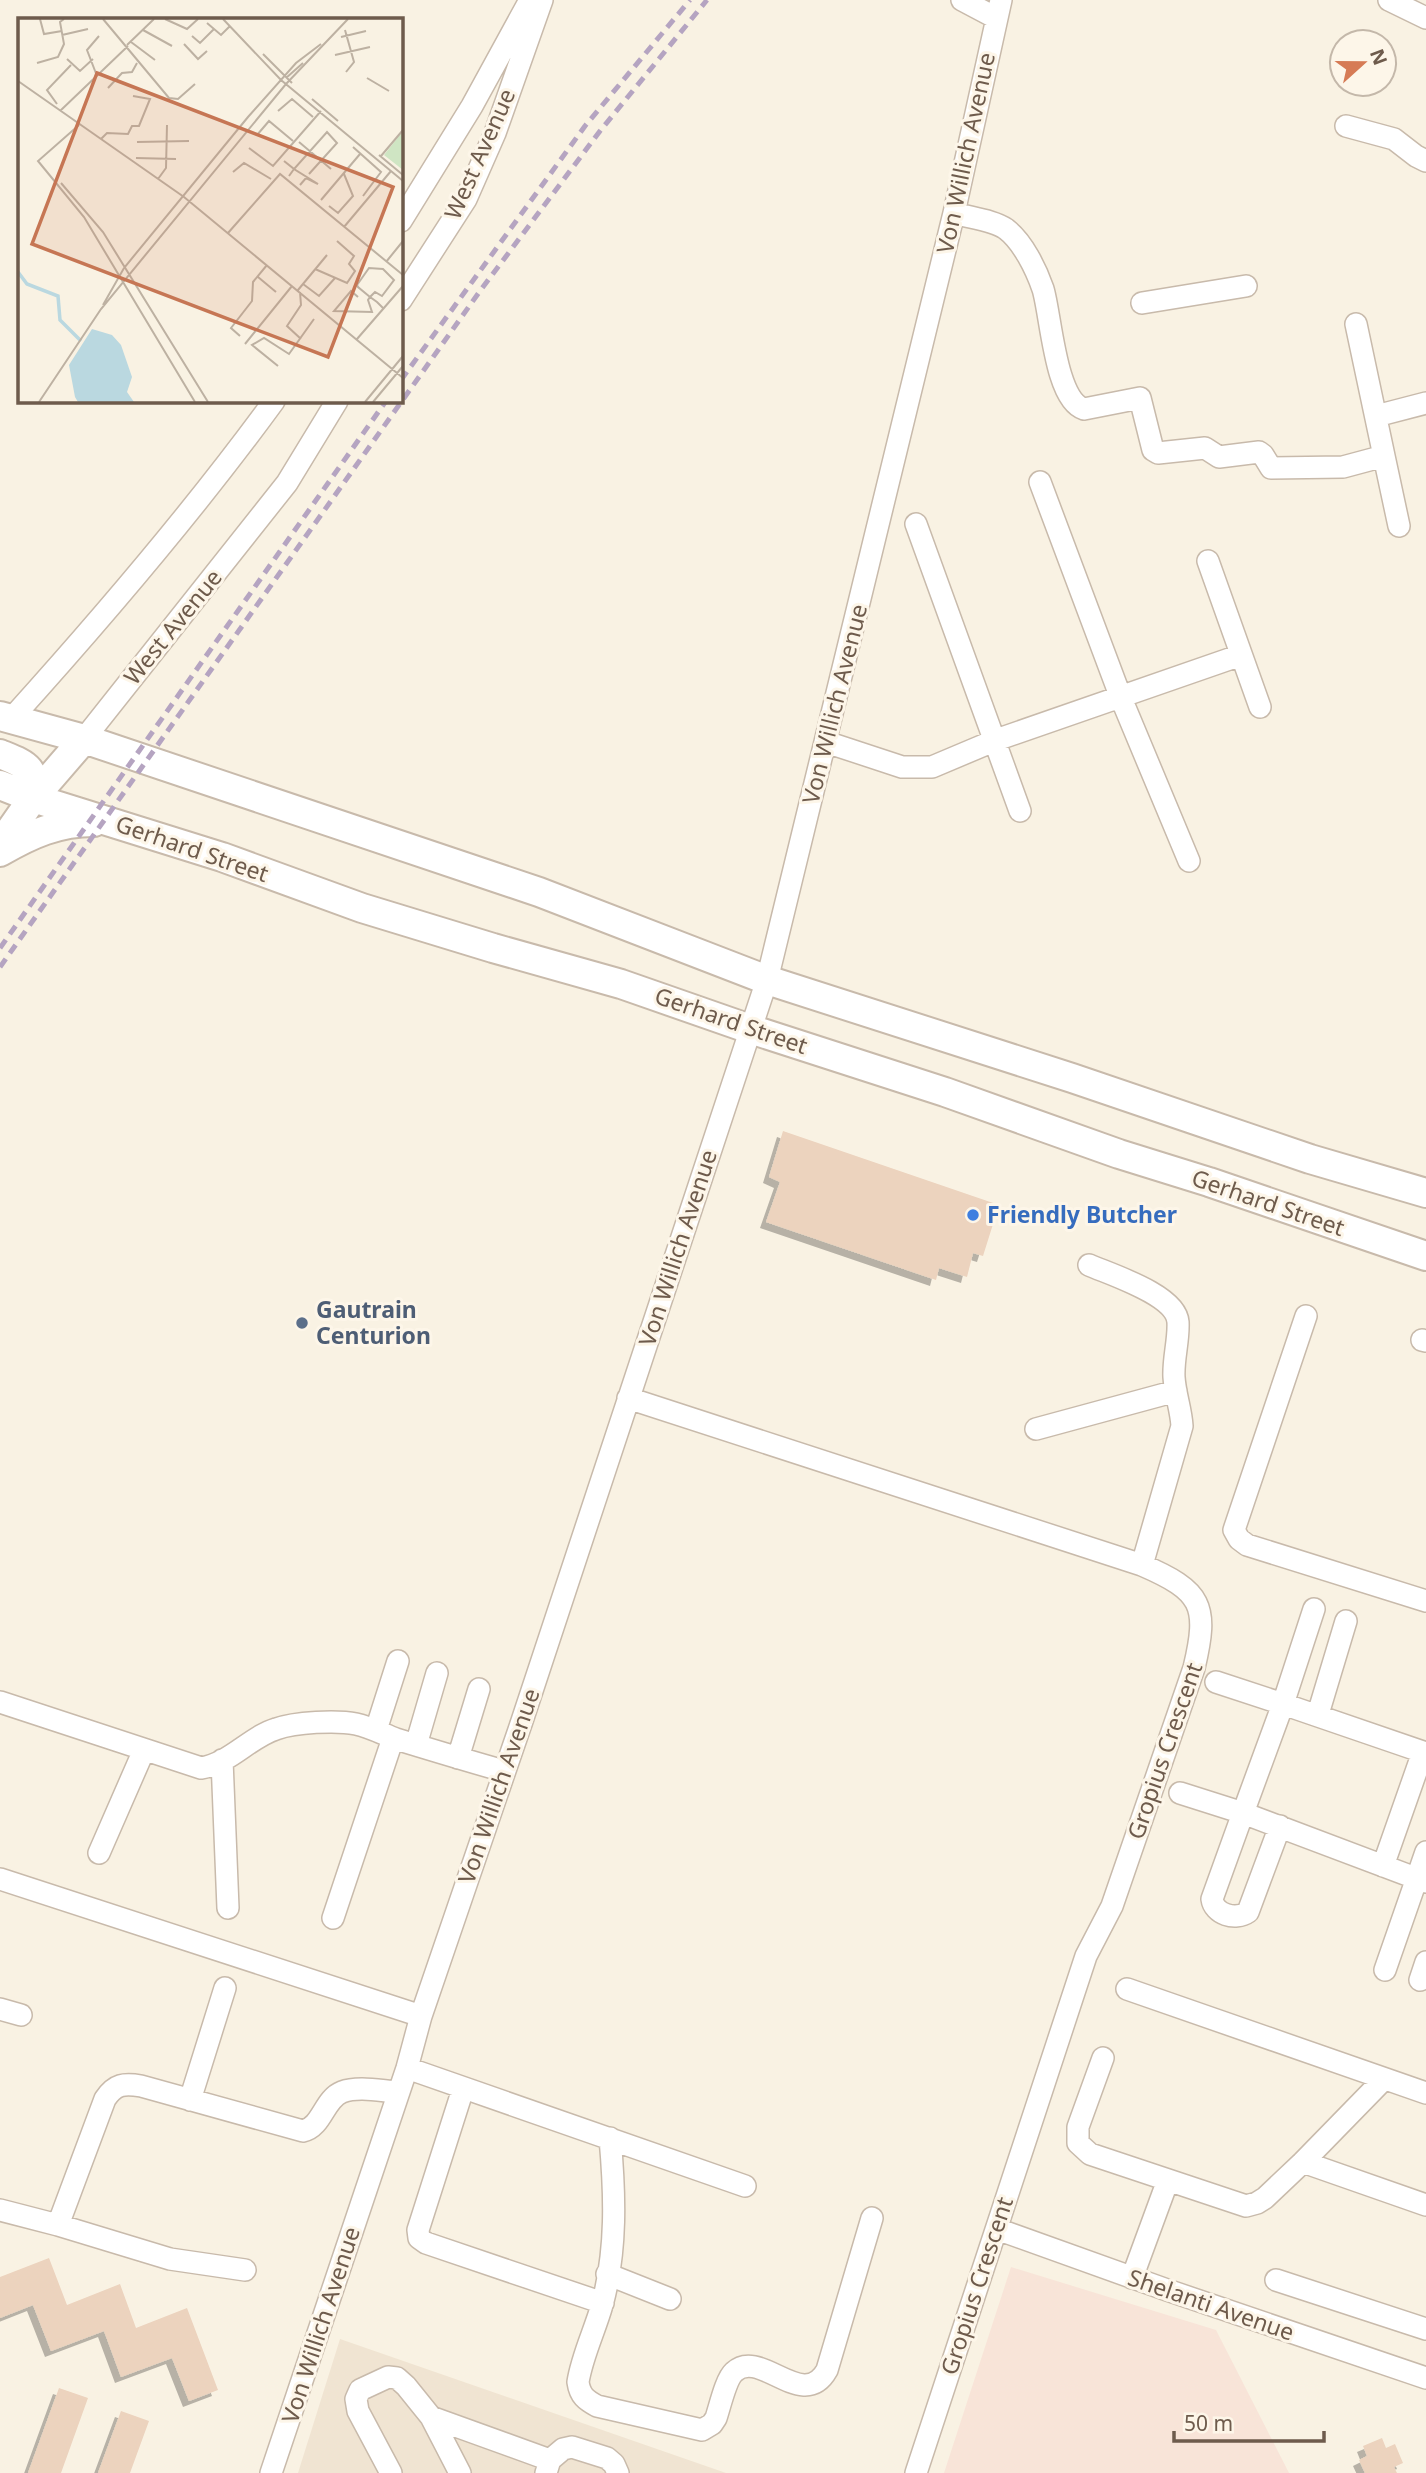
<svg xmlns="http://www.w3.org/2000/svg" width="1426" height="2473" font-family="'Noto Sans',sans-serif">
  <defs>
    <filter id="shadow"><feDropShadow dx="-6" dy="6" stdDeviation="0" flood-color="#0004"/></filter>
  </defs>
  <rect width="100%" height="100%" fill="#f9f2e3"/>
  <!-- residential -->
  <path fill="#f0e4d2" d="M340,2339L726,2473H298Z"/>
  <!-- commercial -->
  <path fill="#f8e4d8" d="M1011,2267L1216,2330L1289,2473H944Z"/>
  <!-- building -->
  <path fill="#ecd3be" filter="url(#shadow)" d="M783,1131L999,1205L983,1256L973,1253L967,1277L939,1268L936,1280L766,1222L780,1182L769,1177Z
    M49,2258L67,2305L120,2284L136,2328L187,2308L218,2390L189,2401L172,2358L121,2377L104,2331L51,2351L33,2305L0,2318V2277Z
    M59,2388L88,2398L61,2473H28Z
    M121,2411L149,2421L130,2473H98Z
    M1382,2438L1386,2448L1395,2444L1403,2463L1394,2467L1397,2473H1365L1359,2460L1367,2456L1363,2446Z"/>
  <g fill="none" stroke-linecap="round" stroke-linejoin="round">
    <!-- minor casing -->
    <g stroke="#c8baab" stroke-width="24">
      <path id="minor" d="M962,0L996,18
        M1389,0L1426,18
        M1346,126L1394,139L1416,156L1426,161
        M954,213C970,218 993,220 1006,229C1023,242 1036,269 1043,289C1051,315 1055,400 1084,409L1140,398L1153,450L1158,453L1205,448L1219,457L1259,452L1263,455L1271,468L1343,467L1384,456L1356,324
        M401,221L472,106L530,0
        M401,300L466,199L495,133L542,0
        M1142,303L1246,286
        M1376,416L1426,403
        M1384,456L1399,526
        M1040,482L1121,698L1189,861
        M916,524L1020,811
        M1208,561L1260,707
        M12,718C104,616 193,512 274,401
        M84,739L287,483L337,401
        M826,742L902,767H932L996,740L1241,655
        M1089,1265C1112,1275 1176,1295 1178,1322C1179,1340 1173,1359 1174,1377C1175,1394 1181,1409 1182,1426L1142,1565
        M1306,1316L1234,1530L1239,1539L1247,1545L1426,1601
        M1422,1340L1426,1341
        M628,1398L1142,1565C1202,1591 1209,1605 1194,1668L1112,1906L1086,1956L916,2473
        M1036,1429L1176,1391
        M1216,1682L1283,1704L1314,1609
        M0,1702L201,1768C229,1764 250,1737 276,1729C295,1722 337,1720 356,1724C370,1727 383,1734 396,1739C432,1750 468,1761 504,1771
        M1318,1714L1346,1621
        M376,1730L398,1661
        M416,1745L437,1673
        M1426,1753L1283,1704L1243,1813L1426,1882
        M458,1758L479,1689
        M222,1760L228,1908
        M1180,1793L1243,1813L1212,1899C1214,1914 1235,1921 1248,1912L1280,1826
        M99,1853L144,1750
        M1383,1866L1423,1752
        M0,1879L421,2016
        M333,1918L393,1738
        M1385,1970L1426,1852
        M1420,1980L1426,1962
        M1127,1989L1426,2093
        M0,2009L21,2015
        M1103,2058L1078,2127V2143L1090,2154L1246,2206L1257,2203L1265,2198L1303,2162L1384,2079
        M407,2068L745,2186
        M463,2089L418,2230L419,2238L426,2243L603,2303
        M190,2100L225,1988
        M610,2138C615,2194 617,2250 602,2305C595,2330 582,2356 578,2382C580,2396 586,2400 597,2406L702,2430L712,2424L716,2418C720,2406 726,2379 734,2372C760,2347 803,2413 827,2370L872,2218
        M1303,2162L1426,2205
        M0,2210L58,2225L170,2259L245,2270
        M58,2225L105,2099C115,2084 124,2083 141,2086L303,2131C322,2127 324,2099 342,2092C358,2086 381,2091 398,2092
        M997,2229L1167,2290L1426,2378
        M607,2274L670,2299
        M1132,2278L1168,2180
        M1276,2280L1426,2329
        M431,2417L460,2473
        M550,2460L563,2449L572,2447L607,2458L614,2464L618,2473
        M271,2473L407,2068L421,2016L522,1721L767,980L954,213L1001,0
        M391,2473L358,2411L356,2399L360,2390L388,2377L397,2378L406,2386L431,2417L550,2460L546,2473"/>
    </g>
    <!-- tertiary casing -->
    <g stroke="#c8baab" stroke-width="32">
      <path id="tertiary" d="M0,716L84,739L539,892L767,980L1072,1078L1310,1159L1426,1193
        M0,754C27,765 36,767 33,798
        M0,785L33,798L222,857L362,908L493,948L621,984L750,1029L945,1092L1119,1154L1209,1182L1426,1256
        M0,845L33,798L84,739
        M0,852C31,834 58,822 94,822"/>
    </g>
    <!-- minor -->
    <use href="#minor" stroke="#fff" stroke-width="21"/>
    <!-- tertiary -->
    <use href="#tertiary" stroke="#fff" stroke-width="28"/>
    <!-- rail -->
    <path stroke="#b5a4c1" stroke-width="5" stroke-dasharray="10 7" stroke-linecap="butt" d="M401,380L585,126L690,0
      M0,948L386,401
      M0,967L480,291L600,131L707,0"/>
  </g>
  <!-- markers -->
  <circle fill="#3f7fe0" stroke="#fdf6e9" stroke-width="2.5" cx="973" cy="1215" r="7"/>
  <circle fill="#5c6f8a" stroke="#fdf6e9" stroke-width="2.5" cx="302" cy="1323" r="7"/>
  <g text-anchor="middle" stroke-width="6" stroke-linejoin="round" paint-order="stroke">
    <!-- street labels -->
    <g font-size="23" fill="#6e5b4c" stroke="#fdf6e9">
      <text transform="translate(966 153) rotate(-78)" y="8">Von Willich Avenue</text>
      <text transform="translate(480 154) rotate(-66)" y="8">West Avenue</text>
      <text transform="translate(173 627) rotate(-51)" y="8">West Avenue</text>
      <text transform="translate(835 704) rotate(-76)" y="8">Von Willich Avenue</text>
      <text transform="translate(192 849) rotate(19)" y="8">Gerhard Street</text>
      <text transform="translate(731 1021) rotate(19)" y="8">Gerhard Street</text>
      <text transform="translate(1268 1203) rotate(19)" y="8">Gerhard Street</text>
      <text transform="translate(678 1248) rotate(-72)" y="8">Von Willich Avenue</text>
      <text transform="translate(1165 1751) rotate(-71)" y="8">Gropius Crescent</text>
      <text transform="translate(499 1786) rotate(-71)" y="8">Von Willich Avenue</text>
      <text transform="translate(977 2286) rotate(-72)" y="8">Gropius Crescent</text>
      <text transform="translate(1211 2305) rotate(19)" y="8">Shelanti Avenue</text>
      <text transform="translate(321 2325) rotate(-72)" y="8">Von Willich Avenue</text>
    </g>
    <!-- shop labels -->
    <g font-size="23" font-weight="bold" fill="#366cbe" stroke="#fdf6e9" text-anchor="start">
      <text x="987" y="1223">Friendly Butcher</text>
    </g>
    <!-- service labels -->
    <g font-size="23" font-weight="bold" fill="#4e5e75" stroke="#fdf6e9" text-anchor="start">
      <text x="316" y="1318">Gautrain<tspan x="316" dy="26">Centurion</tspan></text>
    </g>
  </g>
  <!-- overview -->
  <g transform="translate(18 18)">
    <rect width="385" height="385" fill="#f9f2e3"/>
    <path d="M385,113V152L366,137Z" fill="#cfe5c3"/>
    <path d="M74,311L94,317L103,327L114,359L109,374L116,384H60L57,379L51,347Z" fill="#bad8e0"/>
    <path fill="none" stroke="#bad8e0" stroke-width="3.5" d="M0,254L9,266L40,278L42,302L63,323"/>
    <path fill="none" stroke="#bdb1a2" stroke-width="2" d="M22,1L26,16L44,13M85,1L151,80L160,81L177,66M147,1L169,11L180,1M205,1L263,62L385,163M189,5L203,17L212,8M125,12L154,28M327,12L336,44L328,54M44,17L70,11M174,18L182,25L196,11M323,19L348,13M113,24L137,42M166,26L180,41L189,33M109,27L136,1M245,36L274,65M317,37L352,29M49,41L62,53L75,41M19,45L40,39L46,26L42,4L46,1M79,58L69,32L81,18M268,60L285,45M349,60L371,73M0,63L166,179L385,360M90,70L104,55L114,54L119,45M294,81L320,103M39,86L29,72L53,47M42,93L110,28M260,93L274,81L295,99M61,107L20,143L66,199L177,384M239,117L251,103L275,123M83,121L89,115L110,116L114,108H121L132,81L115,78M119,124L171,123M281,124L313,151M335,129L363,154L345,178M231,130L255,148L303,93M361,137L385,157M363,138L385,112M118,140L158,141M266,143L276,151L271,158M215,154L226,145L253,161M140,161L148,150L149,107M43,165L85,214L190,384M282,167L288,160L300,166L276,151L309,114L319,125L291,156M303,182L342,136M311,188L320,195L335,178L326,156M326,209L373,153M210,215L262,156L385,257M368,244L385,223M297,251L329,265L337,253L331,246L336,238L319,223M240,259L258,274M285,266L301,278L317,260M280,272L309,237M282,274L283,287L269,308L283,321M340,279L333,273L316,293L354,294L350,282L352,279L357,274L364,278L376,262L365,251L351,250L339,267L340,269L352,279L359,284L365,290M85,287L106,250L230,99L278,45L303,26M222,318L213,310L234,283L235,264L249,247M339,321L385,268M227,326L274,268M260,348L234,327L246,320L271,336L296,301M21,384L83,291L268,66L330,1M347,384L385,338M355,384L385,348"/>
    <path fill="#c67654" fill-opacity="0.15" stroke="#c67654" stroke-width="3.5" d="M79,55L375,169L310,339L14,226Z"/>
    <rect width="385" height="385" fill="none" stroke="#6e5b4c" stroke-width="3.5"/>
  </g>
  <!-- north arrow -->
  <g transform="translate(1363 63) rotate(69)"><circle r="33" fill="#fdf6e9" stroke="#c4b8aa" stroke-width="2"/>
  <path d="M0-5L12 26L0 18L-12 26Z" fill="#d67b55"/>
  <text y="-10" font-size="19" font-weight="bold" text-anchor="middle" fill="#6e5b4c">N</text>
  </g>
  <!-- scale -->
  <path d="M1174 2431v10h150v-10" fill="none" stroke="#6e5b4c" stroke-width="3.5"/>
  <text x="1184" y="2431" font-size="21" fill="#6e5b4c" stroke="#fdf6e9" stroke-width="5" paint-order="stroke">50 m</text>
</svg>
